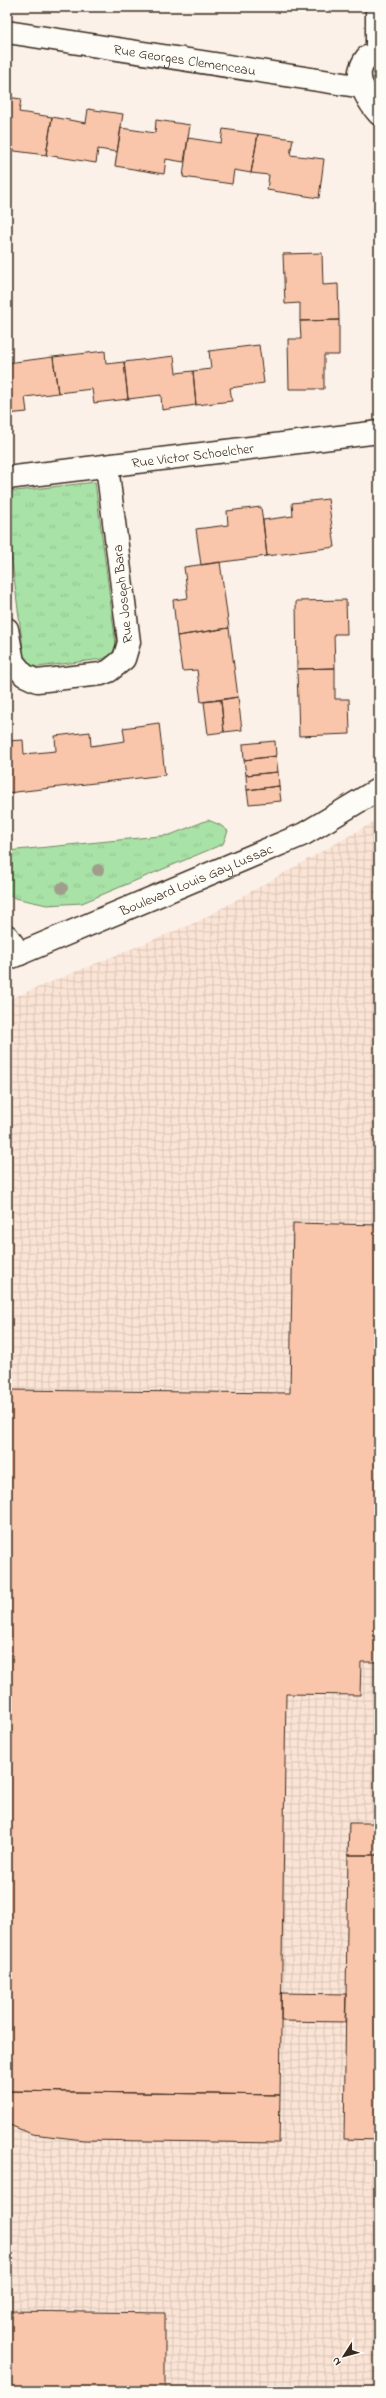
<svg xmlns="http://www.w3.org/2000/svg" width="386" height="2398" font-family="'Indie Flower',sans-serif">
  <defs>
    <pattern id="industrial-grid" width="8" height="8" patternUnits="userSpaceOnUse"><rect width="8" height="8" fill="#fbe4d6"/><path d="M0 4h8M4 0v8" fill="none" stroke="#d8c4b7"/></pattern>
    <pattern id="grass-tufts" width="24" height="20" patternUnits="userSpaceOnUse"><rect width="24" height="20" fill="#a8e2a7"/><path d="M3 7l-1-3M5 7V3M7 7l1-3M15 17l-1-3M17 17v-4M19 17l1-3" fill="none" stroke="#92c28f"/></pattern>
  </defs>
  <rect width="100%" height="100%" fill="#fcf1e8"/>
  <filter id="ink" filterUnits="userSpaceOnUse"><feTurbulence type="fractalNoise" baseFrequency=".025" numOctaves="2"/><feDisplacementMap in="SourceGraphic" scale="8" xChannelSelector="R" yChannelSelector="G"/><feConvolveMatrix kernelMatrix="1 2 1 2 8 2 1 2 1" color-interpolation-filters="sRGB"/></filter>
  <g filter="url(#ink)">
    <!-- industrial -->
    <path fill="url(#industrial-grid)" d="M379,819V2391H7V1000L199,921Z"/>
    <!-- grass -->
    <path fill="url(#grass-tufts)" stroke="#728662" d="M95,482L116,645L112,654L103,659L37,667L31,665L24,656L7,524V492Z
      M208,820L220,825L228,831L223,844L82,903L47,905L15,898L7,894V851L170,835Z"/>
    <!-- building -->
    <path fill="#fac6ab" stroke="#3b2a1e" d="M7,97L21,99L19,112L52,117L46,155L7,150Z
      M88,109L123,114L117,152L98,149L96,163L46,155L52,117L86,123Z
      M156,120L190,125L184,162L166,159L164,174L115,166L121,128L155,133Z
      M223,129L258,134L251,173L234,170L232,184L183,177L188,138L221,143Z
      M258,134L293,139L290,155L324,159L319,198L267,190L269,175L251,173Z
      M322,253L323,285L338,284L339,320L300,321V303L285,304L283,254Z
      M339,320V355H324V389H289L288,339H301L300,321Z
      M259,345L264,383L230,388L232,401L196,405L193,371L211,369L209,351Z
      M105,351L106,364L124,362L128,399L94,403L92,389L58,393L53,357Z
      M174,356L176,373L193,371L196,405L162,410L161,395L128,399L124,362Z
      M53,357L58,393L25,397L27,412L7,414V363Z
      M328,499L335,547L267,556L263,520L293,516L292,503Z
      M261,507L267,556L201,565L196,529L228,525L227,511Z
      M220,562L229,628L177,636L173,600L188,598L184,567Z
      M346,600L347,634H334L335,668L297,669L296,601Z
      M229,628L238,697L201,702L197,670L182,671L177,636Z
      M335,668V699H349L350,734L299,736L297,669Z
      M238,697L242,730L224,732L221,700Z
      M221,700L224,732L208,734L204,702Z
      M159,723L165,775L7,793V741L23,740L24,754L56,751L55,736L90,732L91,746L125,741L123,728Z
      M275,741L276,756L244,760L243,744Z
      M276,756L278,772L246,775L244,760Z
      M278,772L279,786L247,790L246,775Z
      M279,786L281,801L249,804L247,790Z
      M293,1223L379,1225V1662H361L360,1695L286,1694L280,2095L7,2091V1390L290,1393Z
      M349,1823H379V1855H348Z
      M348,1855H379V2140L344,2139Z
      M281,1993L346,1994L345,2022L281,2021Z
      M7,2091L280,2095L279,2143L84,2140L32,2134L7,2124Z
      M7,2311L165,2313V2389L306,2391H7Z"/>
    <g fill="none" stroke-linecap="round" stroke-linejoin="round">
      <!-- minor casing -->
      <g stroke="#3b2a1e" stroke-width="25">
        <g id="minor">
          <path d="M377,7V53"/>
          <path id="s1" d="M7,32L363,87"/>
          <path d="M379,53L367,57C364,61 361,67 360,71C358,85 370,104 379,114"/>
          <path id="s2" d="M7,478L379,432"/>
          <path d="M7,629L13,662L24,675L37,681L101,674L109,671L124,659L129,642L107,466"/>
          <path d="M7,936L20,954"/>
          <path id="s3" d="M7,959L304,834L379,789"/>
        </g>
      </g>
      <!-- minor -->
      <use href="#minor" stroke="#fdfcf7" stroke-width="22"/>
    </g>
    <!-- trees -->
    <g fill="#a19d8c">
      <circle cx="98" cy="870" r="6"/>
      <circle cx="62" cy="888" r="6"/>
    </g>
  </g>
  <g text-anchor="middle" stroke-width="3" stroke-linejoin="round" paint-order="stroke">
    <!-- street labels -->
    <g font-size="14" fill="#3b2a1e" stroke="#fdfcf7">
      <text dy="5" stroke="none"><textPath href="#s1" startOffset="180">Rue Georges Clemenceau</textPath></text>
      <text dy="5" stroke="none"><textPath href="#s2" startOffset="187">Rue Victor Schoelcher</textPath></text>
      <text transform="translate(122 594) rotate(-96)" y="5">Rue Joseph Bara</text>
      <text dy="5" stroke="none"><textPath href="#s3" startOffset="205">Boulevard Louis Gay Lussac</textPath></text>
    </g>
  </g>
  <!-- margin -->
  <rect width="386" height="2398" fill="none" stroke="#fdfcf7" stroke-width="24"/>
  <rect x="12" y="12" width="362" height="2374" fill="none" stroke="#3b2a1e" stroke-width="1.5" filter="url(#ink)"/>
  <!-- north arrow -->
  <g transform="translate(344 2356) rotate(234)" stroke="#fdfcf7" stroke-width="3" paint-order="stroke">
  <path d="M0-3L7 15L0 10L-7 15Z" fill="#3b2a1e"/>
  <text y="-6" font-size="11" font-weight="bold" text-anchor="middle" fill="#3b2a1e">N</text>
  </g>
</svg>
